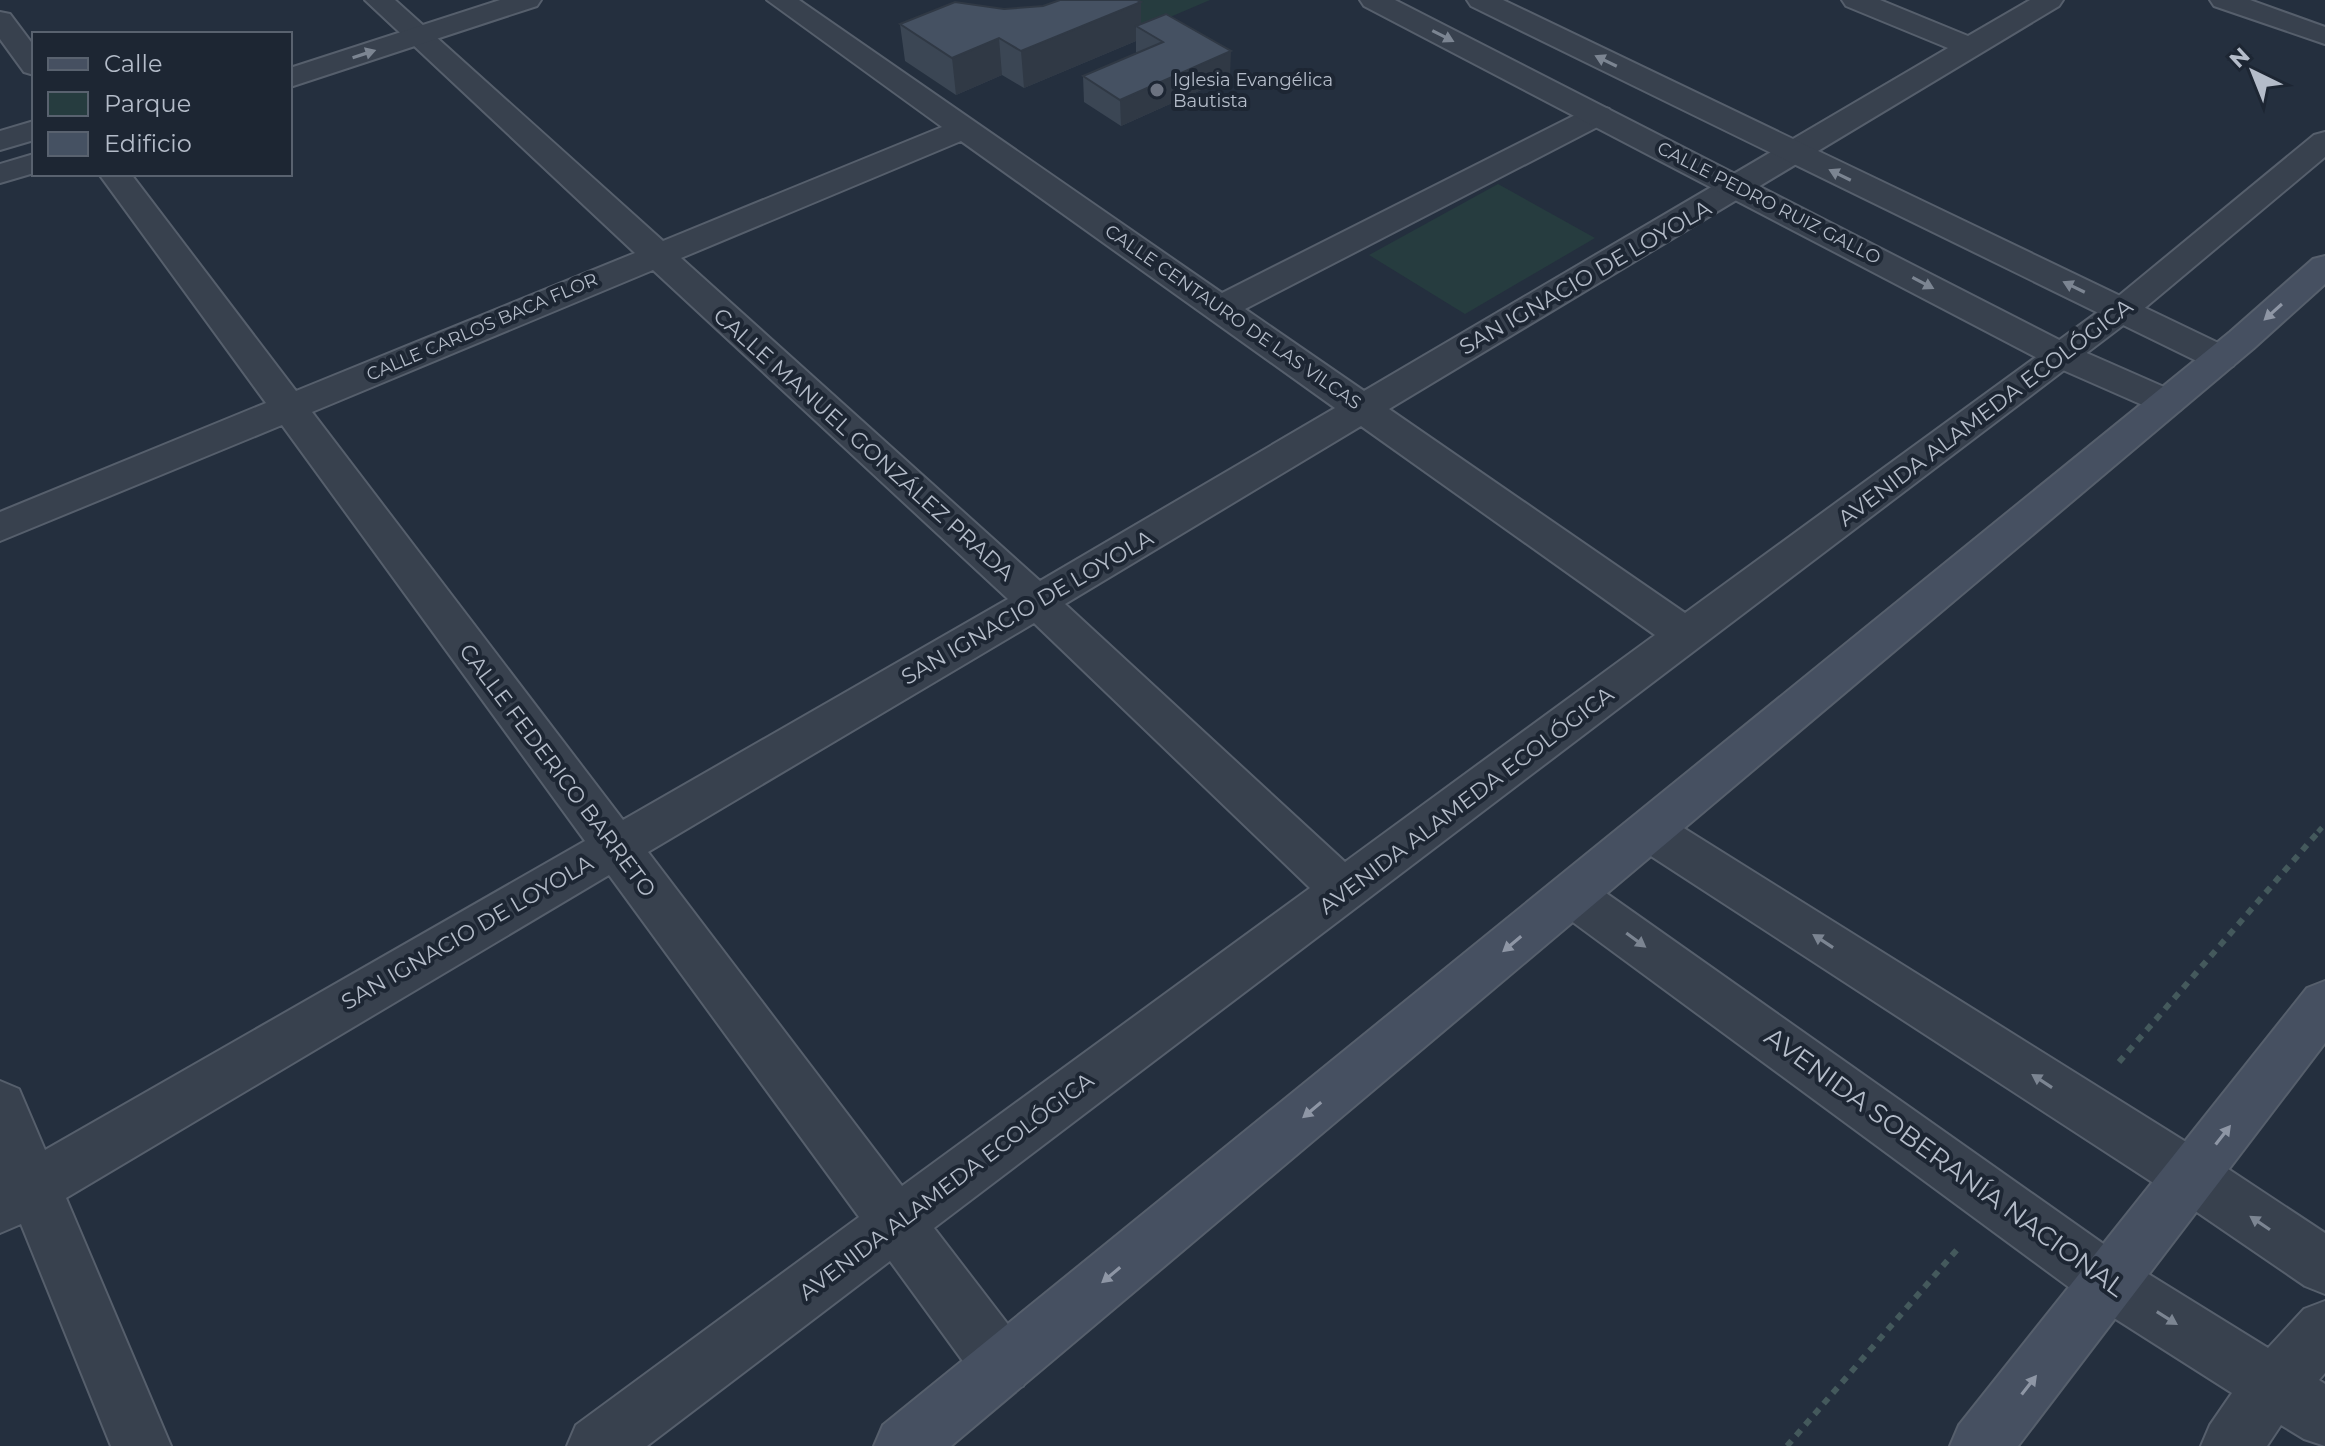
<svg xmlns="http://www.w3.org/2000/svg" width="2325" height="1446" font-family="Montserrat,sans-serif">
  <rect width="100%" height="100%" fill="#242f3e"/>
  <!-- green -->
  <path fill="#263c3f" d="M1092,0H1210L1142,29Z
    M1498,184L1595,238L1465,314L1369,255Z"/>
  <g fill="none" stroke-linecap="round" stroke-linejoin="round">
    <!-- minor casing -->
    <g stroke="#565f6c" stroke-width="4">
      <path id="minor" d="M365,0H395L663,241L942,127L767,0H799L1222,293L1587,109L1598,106L1609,109L1613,115L1609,121L1245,309L1364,391L1948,48L1846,6L1842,0H1880L1968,36L2030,0H2063L2059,6L1981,53L1389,409L1685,613L2110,303L2314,135L2325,132V157L2134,317L934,1228L1023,1344L1031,1365L1023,1386L1002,1394L981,1386L890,1261L647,1446H567L576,1425L859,1217L609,875L66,1198L171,1446H111L21,1224L0,1233V1081L19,1089L45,1150L585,841L282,425L0,541V512L266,403L99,174H131L296,391L635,253ZM961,141L1335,408L1040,581L681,258ZM653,270L1008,599L623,820L312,412ZM1361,426L1655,635L1345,862L1065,604ZM1034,623L1310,888L902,1186L648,852Z
        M2210,0H2250L2325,27V44L2214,6Z
        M0,12L10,14L34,46V75L24,72L0,39Z"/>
    </g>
    <!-- tertiary casing -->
    <g stroke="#565f6c" stroke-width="4">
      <path id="tertiary" d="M500,0H541L537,6L290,87V68Z
        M1360,0H1395L2073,347L2180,394L2185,402L2180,410L2167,414L2154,410L2047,363L1364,6Z
        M1467,0H1503L2233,350L2238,358L2233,366L2220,369L2207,366L1471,6Z
        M34,121V140L0,150V131Z
        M34,154V173L0,183V164Z
        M1650,812L1666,817L2210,1157L2325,1233V1294L2305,1286L2172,1195L1634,845L1627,831L1634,817Z
        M1572,875L1589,881L2129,1262L2268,1348L2304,1309L2325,1301V1373L2319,1380L2325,1384V1446L2304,1439L2281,1425L2267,1446H2201L2210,1425L2232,1393L2089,1302L1555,909L1548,895L1555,881Z"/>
    </g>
    <!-- secondary casing -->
    <g stroke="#565f6c" stroke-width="4">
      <path id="secondary" d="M2325,256V284L2254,348L951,1446H874L883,1425L2230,332L2313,259Z
        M2325,981V1043L2018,1446H1950L1959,1425L2307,988Z"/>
    </g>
    <!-- path-far1 -->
    <path stroke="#44595c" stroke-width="5" stroke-dasharray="6 6" stroke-linecap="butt" d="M2318,832L2325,824"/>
    <!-- path -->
    <path stroke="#44595c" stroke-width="6" stroke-dasharray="7 7" stroke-linecap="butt" d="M2119,1062L2320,830
      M1787,1446L1961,1245"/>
    <!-- minor -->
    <use href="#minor" fill="#38414e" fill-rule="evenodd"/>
    <!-- tertiary -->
    <use href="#tertiary" fill="#38414e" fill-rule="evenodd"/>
    <!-- secondary -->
    <use href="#secondary" fill="#465061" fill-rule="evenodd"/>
  </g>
  <!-- wall -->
  <path fill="#3b4654" d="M1004,9L1141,24L1230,77L1121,126L1084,102L1083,76L1138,53L1136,52V41L1024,88L1002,75L956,95L905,61L900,24Z"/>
  <!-- shaded-wall -->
  <path fill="#303945" d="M1141,2V29L1136,26V41L1024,88L1021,51Z
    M999,38L1002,75L956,95L952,58Z
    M1231,51L1230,77L1121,126L1120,100Z"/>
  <!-- building -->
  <path fill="#455162" stroke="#303945" stroke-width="2" d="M1060,0H1137L1141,2L1021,51L999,38L952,58L900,24L955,2L1004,9L1043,6Z
    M1166,14L1231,51L1120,100L1083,76L1163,42L1136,26Z"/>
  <!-- one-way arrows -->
  <defs><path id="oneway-solid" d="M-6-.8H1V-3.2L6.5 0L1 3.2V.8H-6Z" transform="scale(2)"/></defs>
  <g fill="#7c8592">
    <use href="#oneway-solid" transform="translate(1443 36) rotate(27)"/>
    <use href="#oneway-solid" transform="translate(364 54) rotate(-18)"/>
    <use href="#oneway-solid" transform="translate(1606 61) rotate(-154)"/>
    <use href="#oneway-solid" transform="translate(1840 175) rotate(-154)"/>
    <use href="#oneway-solid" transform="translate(1923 283) rotate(28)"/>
    <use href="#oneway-solid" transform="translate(2074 287) rotate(-154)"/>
    <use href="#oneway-solid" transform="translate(1636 940) rotate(36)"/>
    <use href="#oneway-solid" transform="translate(1823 941) rotate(-147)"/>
    <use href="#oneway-solid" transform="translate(2042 1081) rotate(-147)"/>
    <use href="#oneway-solid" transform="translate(2260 1223) rotate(-146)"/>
    <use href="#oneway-solid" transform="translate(2167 1318) rotate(32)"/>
  </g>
  <g fill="#8e96a5">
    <use href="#oneway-solid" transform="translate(2273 312) rotate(138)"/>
    <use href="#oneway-solid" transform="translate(1512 944) rotate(140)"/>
    <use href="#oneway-solid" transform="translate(1312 1110) rotate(140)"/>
    <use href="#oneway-solid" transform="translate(2223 1135) rotate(-52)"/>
    <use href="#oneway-solid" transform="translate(1111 1275) rotate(140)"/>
    <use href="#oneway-solid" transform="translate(2029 1385) rotate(-52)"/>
  </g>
  <!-- markers -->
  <circle fill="#6b7280" stroke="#1d2633" stroke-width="3" cx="1157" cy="90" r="8"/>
  <g text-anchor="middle" stroke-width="8" stroke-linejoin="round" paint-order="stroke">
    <!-- far-poi labels -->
    <g font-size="18" fill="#b4bcc9" stroke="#1d2633" text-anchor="start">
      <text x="1173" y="86">Iglesia Evangélica<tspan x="1173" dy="21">Bautista</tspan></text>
    </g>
    <!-- far-street labels -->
    <g font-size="18" fill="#b4bcc9" stroke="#1d2633">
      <text transform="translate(1769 203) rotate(27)" y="6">CALLE PEDRO RUIZ GALLO</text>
      <text transform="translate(1233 317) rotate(35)" y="6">CALLE CENTAURO DE LAS VILCAS</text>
      <text transform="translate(482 327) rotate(-23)" y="6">CALLE CARLOS BACA FLOR</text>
    </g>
    <!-- street labels -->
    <g font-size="22" fill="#b4bcc9" stroke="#1d2633">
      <text transform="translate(1585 277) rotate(-30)" y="8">SAN IGNACIO DE LOYOLA</text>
      <text transform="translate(1985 412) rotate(-37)" y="8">AVENIDA ALAMEDA ECOLÓGICA</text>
      <text transform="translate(864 444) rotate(42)" y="8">CALLE MANUEL GONZÁLEZ PRADA</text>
      <text transform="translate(1027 607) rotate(-30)" y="8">SAN IGNACIO DE LOYOLA</text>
      <text transform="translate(558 770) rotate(53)" y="8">CALLE FEDERICO BARRETO</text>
      <text transform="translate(1466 800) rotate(-37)" y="8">AVENIDA ALAMEDA ECOLÓGICA</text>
      <text transform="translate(467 932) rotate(-30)" y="8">SAN IGNACIO DE LOYOLA</text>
      <text transform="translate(946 1186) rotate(-37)" y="8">AVENIDA ALAMEDA ECOLÓGICA</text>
    </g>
    <!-- near-street labels -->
    <g font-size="26" fill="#b4bcc9" stroke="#1d2633">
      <text transform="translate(1945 1162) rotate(36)" y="9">AVENIDA SOBERANÍA NACIONAL</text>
    </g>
  </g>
  <!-- legend -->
  <rect x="32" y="32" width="260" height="144" fill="#1d2633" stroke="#59626f" stroke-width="2"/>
  <rect x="48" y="58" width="40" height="12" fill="#465061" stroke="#59626f" stroke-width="2"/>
  <text x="104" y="72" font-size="24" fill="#b4bcc9">Calle</text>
  <rect x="48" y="92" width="40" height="24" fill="#263c3f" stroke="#59626f" stroke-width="2"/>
  <text x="104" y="112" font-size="24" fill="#b4bcc9">Parque</text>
  <rect x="48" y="132" width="40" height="24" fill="#455162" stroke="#59626f" stroke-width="2"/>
  <text x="104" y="152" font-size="24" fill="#b4bcc9">Edificio</text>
  <!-- north arrow -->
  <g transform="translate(2253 72) rotate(317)" stroke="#1d2633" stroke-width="6" paint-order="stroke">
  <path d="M0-6L14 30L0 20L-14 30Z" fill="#b4bcc9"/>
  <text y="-12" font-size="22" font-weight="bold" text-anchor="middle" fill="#b4bcc9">N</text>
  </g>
</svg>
